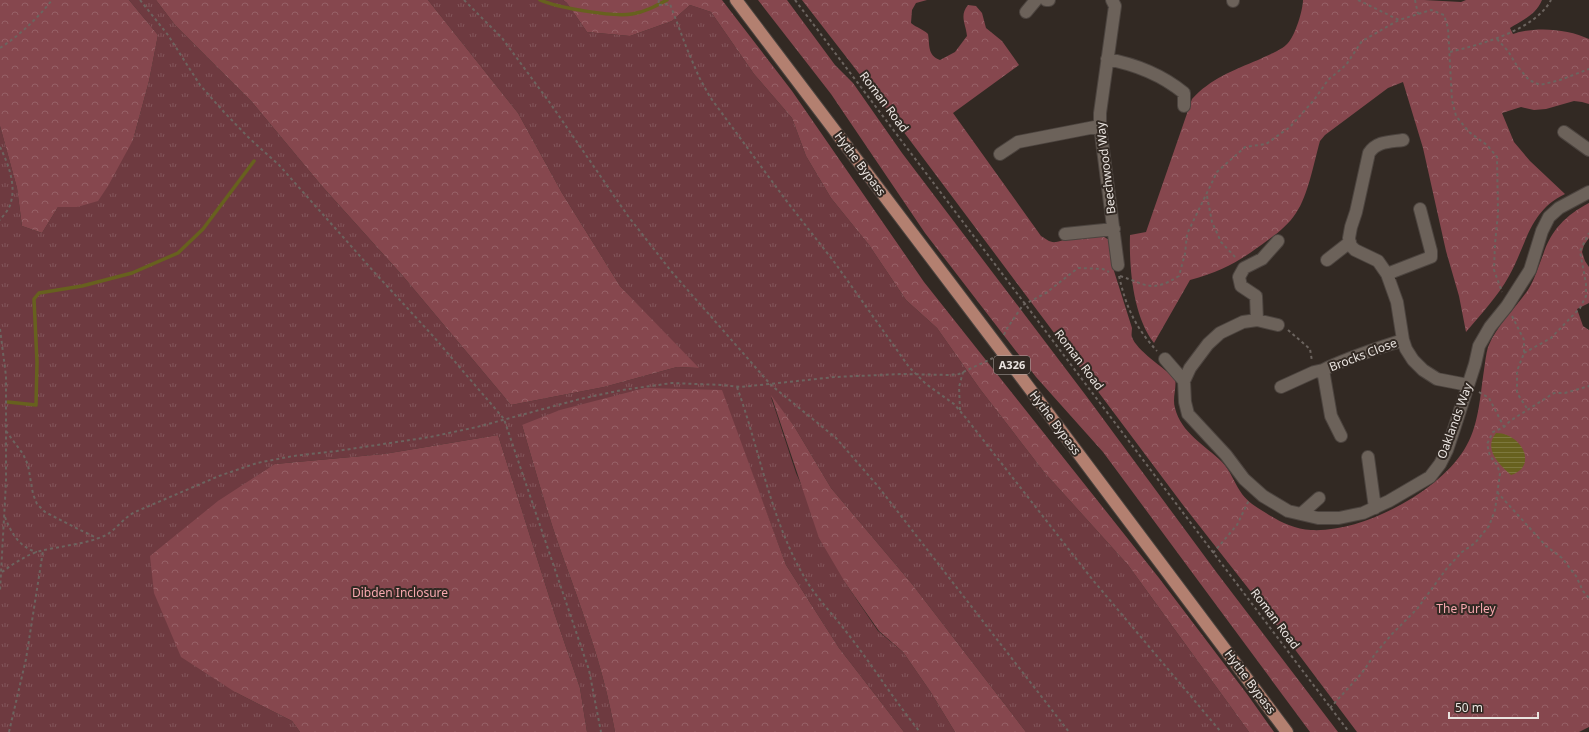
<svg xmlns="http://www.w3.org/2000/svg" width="1589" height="732" font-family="'Noto Sans',sans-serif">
  <defs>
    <pattern id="grass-tufts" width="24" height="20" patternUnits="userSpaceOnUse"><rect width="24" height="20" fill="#6e3a40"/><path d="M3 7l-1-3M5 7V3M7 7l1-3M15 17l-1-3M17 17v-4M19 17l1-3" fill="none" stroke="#83565b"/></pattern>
    <pattern id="forest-crowns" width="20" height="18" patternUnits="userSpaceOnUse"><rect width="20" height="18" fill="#86474e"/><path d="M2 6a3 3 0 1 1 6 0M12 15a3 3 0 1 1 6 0" fill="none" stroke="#976167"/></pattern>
    <pattern id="water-rules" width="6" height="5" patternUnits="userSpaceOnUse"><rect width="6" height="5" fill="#67611e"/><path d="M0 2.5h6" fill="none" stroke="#7d783e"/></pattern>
  </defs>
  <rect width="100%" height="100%" fill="#322923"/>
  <!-- grass -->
  <path fill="url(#grass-tufts)" d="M129,0H156L175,25L252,102L321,185L402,275L511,405L604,387L677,367L698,368L620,286L562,193L518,113L428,0H563L567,3L587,32L630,36L672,21L690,5L711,12L754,74L792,118L806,156L831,198L869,245L906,300L937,328L980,389L1044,472L1128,565L1249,732H1026L912,584L831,488L794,426L771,397L796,473L846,584L878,631L903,652L930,691L955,732H904L839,648L786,565L747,460L522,425C534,465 545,506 559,546C581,607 604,668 615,732H587L580,688L555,615L498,435L384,454L275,464L235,692L292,721L300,732H0V126L17,188L22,226L42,233L58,207H77L133,140L149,81L158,35Z"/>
  <!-- forest -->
  <path fill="url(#forest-crowns)" d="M0,0H129L158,35L149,81L133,140L108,186L98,201L77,207H58L42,233L22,226L17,188L0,126Z
    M156,0H428L518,113L562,193L620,286L699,368L677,367L604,387L511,405L402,275L321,185L252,102L175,25Z
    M563,0H722L792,91L924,282L1159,578L1247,694L1274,732H1249L1128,565L1044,472L980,389L937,328L906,300L869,245L831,198L806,156L792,118L754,74L711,12L690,5L672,21L630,36L587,32L567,3Z
    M758,0H787L835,65L853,83L902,153L1087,397L1217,573L1338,732H1310L1103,452L1036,377L925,233L831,94Z
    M802,0H927L916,3L912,10L911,23C917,28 923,29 928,34C930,45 927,55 940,60L955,52L967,36C966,24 959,16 968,5L976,6L982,13L986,28L1002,41L1019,65L953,113L1041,236C1046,239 1050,243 1056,242C1063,241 1070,236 1077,235C1088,233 1102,233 1110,241L1114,271L1132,328C1132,331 1131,335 1132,337C1136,350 1165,369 1175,378C1177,388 1172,398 1175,408C1181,433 1205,445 1222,462C1230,470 1234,482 1240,491C1246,501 1256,507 1266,513C1280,522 1294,529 1311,530C1361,533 1437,493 1464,450C1479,427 1480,396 1484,370C1485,363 1486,354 1488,347C1497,325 1515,309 1528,290C1535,279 1538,267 1543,255C1551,230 1566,215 1589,203V238L1584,245L1582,252L1585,261L1589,267V303L1577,309L1583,326L1589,330V727L1579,732H1357L1266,611L1183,505L885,107Z
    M1303,0H1424L1461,2L1466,0H1542C1536,15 1522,20 1510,28L1513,34C1536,26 1568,29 1589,39V104L1582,102L1574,101L1546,109L1534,110L1521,107L1502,113L1514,142L1530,161L1565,194C1529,211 1527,244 1509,276C1498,296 1481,314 1466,332L1459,296L1446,251L1423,148L1403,82L1388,88L1325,135L1320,141C1314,162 1308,196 1296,213C1289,224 1278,233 1268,240C1240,261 1223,271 1190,280L1154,343C1133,316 1129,268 1130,235L1146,232L1192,99C1210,79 1234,70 1258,60C1267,55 1281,51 1288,43C1295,36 1303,10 1303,0Z
    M645,388L722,390L786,565L839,648L904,732H615C604,668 581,607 559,546C545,506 534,465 522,425L560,410Z
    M771,395L794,426L831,488L912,584L1026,732H955L930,691L903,652L879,631L846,584L819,538Z
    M498,435L555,615L580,688L587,732H300L292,721L235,692L181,657L154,593L150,556L218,501L275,464L384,454Z"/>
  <!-- water -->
  <path fill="url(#water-rules)" d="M1496,433C1521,433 1539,466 1511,475C1499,464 1483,449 1496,433Z"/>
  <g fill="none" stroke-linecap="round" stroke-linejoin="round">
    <!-- stream -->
    <path stroke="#67611e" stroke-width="3.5" d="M540,0C558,8 613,17 632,14C645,12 656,6 667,0
      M8,402L36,405L37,362L34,299L39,293L82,286L132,273L178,253L203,229L254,161"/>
    <!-- minor casing -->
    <g stroke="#4c443f" stroke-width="14">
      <path id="minor" d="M1046,0H1049
        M1112,0L1115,6L1100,113V126L1118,265
        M1233,0V1
        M1026,12L1036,0
        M1107,59C1134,64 1162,75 1184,93V106
        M1564,132L1589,150
        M1403,140C1390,142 1377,141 1369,153L1356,212L1351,227L1349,238L1350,245L1355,250L1378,261L1387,274L1397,302L1403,340L1406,349L1413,360L1423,370L1437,379L1468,385
        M1000,154L1018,142L1100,126
        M1065,234L1114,229
        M1327,260L1350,242
        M1387,274L1431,257V251L1420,209
        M1257,320L1256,296L1241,286L1239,277L1244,268L1262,259L1278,241
        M1278,325L1257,320L1243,322L1220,333L1208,344L1190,368L1184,381L1185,402L1188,414L1226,455L1244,479L1263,496L1288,511L1318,518H1339L1363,513L1389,501L1430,477L1440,464L1447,450L1454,429L1475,364L1479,346L1490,327L1507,306L1530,270L1542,231L1549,217L1559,208L1589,192
        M1165,359L1184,381
        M1281,387L1314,372L1323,370
        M1341,436L1331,416L1323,370C1349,357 1376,349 1403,340
        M1368,457L1375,508
        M1301,514L1319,498"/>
    </g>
    <!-- major casing -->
    <g stroke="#4c443f" stroke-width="14">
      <path id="major" d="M736,0L1000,349L1287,732"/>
    </g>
    <!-- path -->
    <path stroke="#6c645f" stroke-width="2" stroke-dasharray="3 3" stroke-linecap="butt" d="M140,0L168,35L200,85L224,112L248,137L279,165L375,273L433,336L504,419L589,670L601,732
      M464,0L502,38L550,103L628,216L671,271L771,385L836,438L877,485L1069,732
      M659,0L658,5L670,4L687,49L699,77L710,97L785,199L835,263L909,367L926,384L954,404L966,418L1092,579L1221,732
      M795,0L1349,732
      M1358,0L1399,20L1431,10L1444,15L1448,28L1452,100L1456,116L1469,132L1487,145L1497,157L1498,213L1495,244L1494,270L1502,292
      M1415,0L1418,14
      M1497,39L1508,51L1517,66L1529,80L1540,85L1560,80L1589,69
      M0,48C20,35 37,19 52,0
      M1450,52C1482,44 1535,30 1551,0
      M0,147C8,163 16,184 11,202C10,208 4,215 0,220
      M1207,196L1212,222L1221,242L1237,259
      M1119,276C1126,307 1135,327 1157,351
      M1120,276C1148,285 1151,293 1179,276L1185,254L1187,234L1217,172L1245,147L1266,144L1290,127L1314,100L1328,80L1346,65L1362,41L1399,20
      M1512,316L1524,340V353L1517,371V393L1528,410
      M0,329L6,376V482L0,591
      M1288,330L1310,349L1312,361
      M1004,335L1006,330L1023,305L1046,293L1078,268L1103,269L1109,272
      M1524,353L1551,338L1580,308L1586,296V284L1580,251L1589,233
      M737,387C759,448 770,516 802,573C814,596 833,614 848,634C873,666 894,700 920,732
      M1479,392L1489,398L1504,427
      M960,410L959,387L963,372
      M6,431L23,454L28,465L33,494L37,504L45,512L78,529L97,538
      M1497,492L1546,546L1562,558L1576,576L1583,591L1589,598
      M5,517C11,533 20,548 37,552
      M1213,553L1237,525L1249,500
      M2,572C13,564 26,555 40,551C60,546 88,544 106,535C116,530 123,518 135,512L219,476L257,463L293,456L337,451L430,437L477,427L580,399L622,390L672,383L722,385L741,387L835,377L902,374L950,375L959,374L993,358
      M1330,708L1362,673L1375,654L1392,634L1417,609L1447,568L1462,552L1475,543L1489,526L1495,510L1500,473L1497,465L1490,456L1487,444L1493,432L1504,427L1510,421L1554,393H1565L1589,386
      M9,732L26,659L43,551"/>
    <!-- minor -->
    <use href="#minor" stroke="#6c625a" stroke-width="12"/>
    <!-- major -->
    <use href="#major" stroke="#b38070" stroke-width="12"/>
  </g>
  <g text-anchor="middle" stroke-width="4" stroke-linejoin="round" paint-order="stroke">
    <!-- shield labels -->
    <rect fill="#322923" stroke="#b2aba7" stroke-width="1" x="994" y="356" width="36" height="18" rx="3"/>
    <g font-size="11" font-weight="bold" fill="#e9e3df">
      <text x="1012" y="369">A326</text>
    </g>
    <!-- street labels -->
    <g font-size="12" fill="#e9e3df" stroke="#322923">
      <text transform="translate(884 102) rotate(53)" y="4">Roman Road</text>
      <text transform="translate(860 164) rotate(53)" y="4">Hythe Bypass</text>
      <text transform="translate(1106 168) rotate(-97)" y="4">Beechwood Way</text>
      <text transform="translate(1363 355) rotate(-21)" y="4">Brocks Close</text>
      <text transform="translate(1079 360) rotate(53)" y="4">Roman Road</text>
      <text transform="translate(1455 421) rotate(-70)" y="4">Oaklands Way</text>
      <text transform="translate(1055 423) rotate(53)" y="4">Hythe Bypass</text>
      <text transform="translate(1275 619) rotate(53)" y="4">Roman Road</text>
      <text transform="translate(1250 682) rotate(53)" y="4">Hythe Bypass</text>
    </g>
    <!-- park labels -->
    <g font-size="12" fill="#f7a8af" stroke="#322923">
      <text x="400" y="597">Dibden Inclosure</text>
      <text x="1466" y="613">The Purley</text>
    </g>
  </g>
  <!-- scale -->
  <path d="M1449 712v6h89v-6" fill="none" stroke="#e9e3df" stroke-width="2"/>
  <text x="1455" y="712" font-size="12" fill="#e9e3df" stroke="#322923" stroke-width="3" paint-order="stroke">50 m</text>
</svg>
